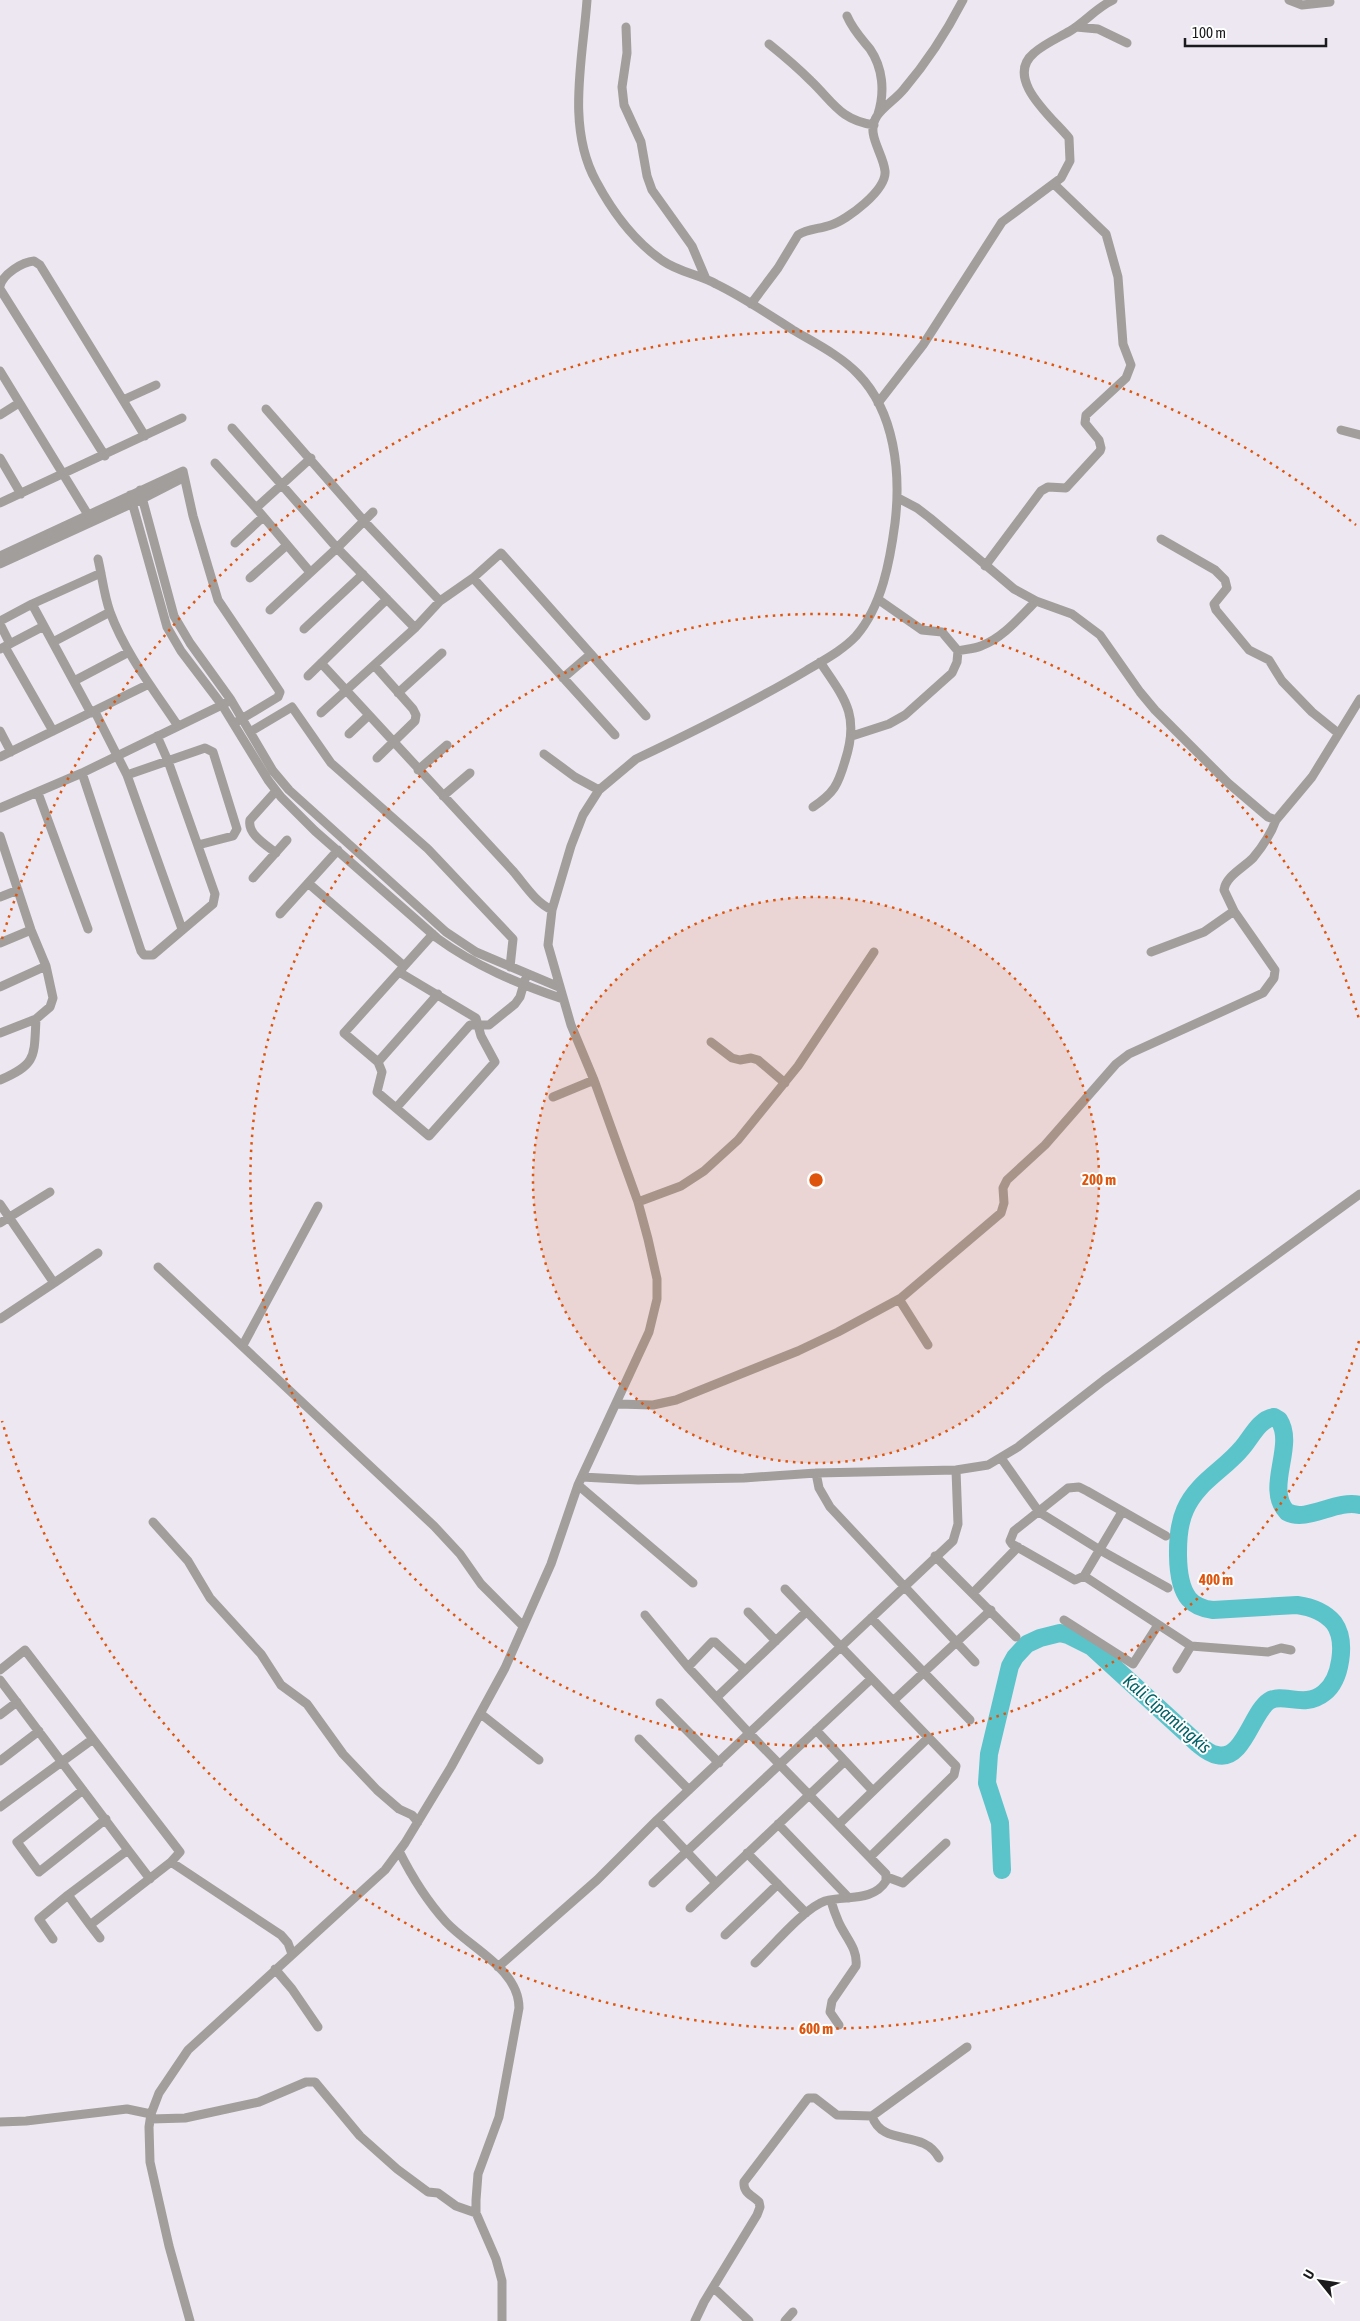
<svg xmlns="http://www.w3.org/2000/svg" width="1360" height="2321" font-family="'Asap Condensed',sans-serif">
  <rect width="100%" height="100%" fill="#ece7f0"/>
  <g fill="none" stroke-linecap="round" stroke-linejoin="round">
    <!-- river -->
    <path stroke="#5bc3ca" stroke-width="18" d="M1002,1870L1000,1823L987,1783L989,1754L1010,1666L1015,1657L1027,1644L1040,1638L1060,1633L1068,1635L1092,1647L1198,1744C1203,1748 1210,1754 1217,1755C1243,1762 1252,1712 1269,1701C1283,1692 1304,1709 1324,1693C1341,1680 1347,1641 1334,1623C1325,1612 1311,1607 1297,1605L1213,1610C1204,1609 1195,1606 1189,1599C1174,1581 1176,1530 1185,1510C1197,1482 1224,1470 1242,1448C1251,1438 1259,1419 1274,1417L1279,1420C1296,1446 1264,1488 1287,1512C1307,1523 1336,1499 1360,1505"/>
    <!-- minor -->
    <path stroke="#a29e9b" stroke-width="9" d="M1289,0L1302,5L1330,2
      M847,16C853,30 861,38 870,49C883,68 885,92 878,114
      M626,27L627,53L622,87L624,105L641,142L647,176L652,190L692,246L706,279
      M1076,27L1098,29L1127,43
      M769,44C784,56 798,68 811,81C833,102 840,120 874,125
      M0,286C3,274 22,262 34,261L40,265L145,436
      M0,289L105,456
      M751,304L778,268L798,235C807,229 820,229 831,225C847,220 887,190 885,171C883,152 865,134 877,116C884,106 896,99 904,89C927,62 947,31 963,0
      M0,371L90,518
      M123,400L156,385
      M878,403L923,345L1002,222L1061,178L1070,161L1069,138C1054,119 1003,79 1034,53C1044,44 1058,38 1070,31C1085,22 1096,8 1113,0
      M266,409L364,521L337,548L270,610
      M0,415L19,403
      M232,428L337,548L415,628
      M1341,430L1360,435
      M0,458L21,494
      M215,463L256,508
      M140,490L174,616L190,643L231,700L273,771L289,790L446,932L476,952L559,987
      M130,495L167,627L181,651L222,705L268,780L281,797L315,831L437,938C475,966 519,984 563,999
      M898,498L917,508L930,518L1014,589L1036,601L1072,614L1100,635L1140,692L1155,710L1228,783L1268,817L1276,820L1312,777L1360,699
      M0,503L182,418
      M1161,539L1215,570L1225,580L1227,588L1214,604L1216,610L1249,650L1269,660L1282,681L1312,712L1338,733
      M235,543L263,517
      M0,556L183,471L193,516L218,600L280,692L278,697L238,721
      M98,559C102,576 104,595 110,612C125,653 154,690 178,726
      M0,564L142,499L183,478
      M985,566L1041,491L1048,487L1066,488L1100,451L1101,448L1099,440L1085,423L1086,415L1126,378L1131,365L1123,344L1118,277L1106,234L1054,184
      M310,572L256,508L311,458
      M250,578L287,545
      M473,578L615,735
      M879,600L922,630L942,632L958,651C966,649 974,649 981,646C1003,638 1020,617 1036,601
      M440,601L473,578L501,553L646,716
      M32,604L91,713
      M0,621L32,604L101,573
      M0,624L10,644
      M304,629L363,574
      M53,642L110,612
      M5,647L53,731
      M0,649L44,626
      M321,663L513,871C525,885 535,902 552,910
      M374,665L413,709L416,715L415,721L377,758
      M308,676L387,599
      M563,678L591,654
      M74,681L129,652
      M398,693L442,653
      M95,712L127,775L182,929
      M321,713L415,628L440,601L364,521L373,512
      M0,731L11,752
      M250,732L292,707L331,763L428,849L513,939L510,967
      M349,734L368,716
      M852,736L889,724L905,715L952,673L957,662L958,651
      M544,754L575,777L599,790
      M0,757L149,684
      M418,770L447,745
      M82,773L141,951L144,955H153L213,904L215,894L168,761L157,736
      M127,775L205,748L213,752L237,829L233,836L198,845
      M38,793L88,929
      M443,796L470,773
      M813,807C834,793 838,785 845,761C860,715 845,699 820,662
      M0,808L82,773L226,703
      M0,836L31,930L46,966L53,998L50,1007L36,1019L0,1033
      M276,853C266,845 247,834 250,820L276,791
      M253,878L287,840
      M308,883L404,966
      M0,897L18,890
      M280,914L338,850
      M0,943L31,930
      M1151,952L1204,932L1234,911
      M399,972L476,1018L481,1036L495,1062L429,1136L377,1092L382,1072L378,1062L344,1033L433,934
      M0,987L46,966
      M711,1042L732,1058L740,1060L751,1058L758,1060L785,1083
      M378,1062L438,994
      M0,1080C37,1064 34,1057 36,1019
      M553,1097L594,1080
      M396,1108L470,1025H489L515,1004L520,997L525,980
      M638,1202L681,1186L704,1171L738,1140L798,1066L874,952
      M0,1204L54,1283L0,1319
      M0,1223L50,1192
      M158,1267L434,1526L460,1554L481,1584L523,1626
      M54,1283L98,1253
      M899,1299L928,1345
      M243,1345L318,1206
      M618,1404L653,1405L676,1400L798,1351L838,1332L901,1298L1001,1213L1004,1203L1003,1188L1007,1180L1045,1145L1116,1064L1129,1054L1263,993L1274,978L1275,970L1234,911L1224,890C1226,876 1243,868 1253,858C1263,846 1271,834 1276,820
      M1001,1458L1039,1512L1100,1550L1168,1588
      M816,1473L819,1488L830,1507L975,1662
      M582,1477L638,1480L744,1478L816,1473L956,1470L988,1465L1018,1447L1104,1380L1360,1194
      M578,1485L693,1583
      M1122,1512L1084,1576L1075,1580L1012,1544L1010,1541L1014,1531L1068,1488L1079,1487L1087,1491L1166,1536
      M153,1522L188,1561L210,1598L261,1654L281,1685L307,1704L343,1754L377,1790L399,1809L412,1815L418,1822
      M935,1556L1016,1637
      M1084,1576L1191,1646L1268,1652L1281,1648L1291,1650
      M785,1589L956,1766L954,1775L870,1857
      M973,1593L1018,1547
      M748,1612L776,1641
      M645,1615L688,1667L749,1733L886,1874V1881C873,1902 846,1895 825,1901C804,1908 772,1947 755,1963
      M871,1618L970,1720
      M1064,1620L1133,1664L1158,1625
      M688,1667L712,1642H715L745,1670
      M1177,1669L1191,1646
      M0,1670L25,1650L93,1739L0,1807
      M0,1680L128,1850
      M717,1697L806,1612
      M893,1701L991,1610
      M660,1703L719,1763
      M481,1714L539,1760
      M0,1715L17,1702
      M816,1730L873,1791
      M639,1739L689,1790
      M0,1761L39,1731
      M83,1790L17,1842L39,1872L106,1819
      M657,1820L716,1883
      M778,1824L849,1898
      M839,1824L928,1738
      M399,1851C412,1877 427,1901 446,1922C470,1948 519,1969 519,2008L499,2117L478,2174L476,2200V2213L496,2259L502,2281V2321
      M747,1853L806,1913
      M171,1862L281,1935L288,1943L292,1954
      M887,1877L903,1883L946,1843
      M653,1883L871,1679
      M68,1895L128,1850L150,1879
      M831,1901C833,1908 836,1916 839,1923C846,1938 858,1949 856,1966L832,2001L830,2012L839,2025
      M690,1908L845,1761
      M90,1925L100,1938
      M725,1935L778,1884
      M53,1939L39,1919L68,1895L90,1925L171,1862L180,1852L93,1739
      M498,1967L597,1880L657,1820L953,1541L958,1524L956,1470
      M275,1969L292,1989L318,2027
      M872,2116C883,2148 923,2128 939,2158
      M151,2119L185,2118L259,2102L306,2082H315L360,2136L397,2169L428,2192L438,2193L456,2206L476,2213
      M0,2122L26,2121L127,2109L151,2114
      M713,2287L749,2321
      M190,2321L169,2246L150,2162L149,2127L151,2114L159,2093L188,2050L385,1870L405,1843L451,1767L505,1668L551,1564L578,1485L649,1332L657,1299V1279L648,1239L638,1202L594,1080L571,1025L548,945L552,910L571,846L583,815L599,790L636,759C693,732 750,704 804,672C822,661 842,651 856,636C882,606 890,561 895,523C901,473 895,412 858,374C841,356 815,343 793,330C768,314 743,297 716,284C700,275 679,272 663,261C635,242 612,211 596,181C566,127 583,58 587,0
      M695,2321L704,2302L757,2215L760,2207L759,2202C752,2195 743,2193 744,2182L808,2098H815L837,2115L872,2116L967,2047
      M785,2321L793,2312"/>
  </g>
  <!-- distance rings -->
  <circle cx="816" cy="1180" r="283" fill="#de560d" fill-opacity=".12"/>
  <g fill="none" stroke="#de560d" stroke-width="2.5" stroke-dasharray="2.5 5">
    <circle cx="816" cy="1180" r="283"/>
    <path d="M1359 1341A566 566 0 1 1 1359 1019"/>
    <path d="M1356 1835A849 849 0 0 1 2 1421M2 939A849 849 0 0 1 1356 525"/>
  </g>
  <g text-anchor="middle" stroke-width="4" stroke-linejoin="round" paint-order="stroke">
    <!-- water labels -->
    <g font-size="18" font-style="italic" fill="#016166" stroke="#fff">
      <text transform="translate(1167 1714) rotate(41)" y="6">Kali Cipamingkis</text>
    </g>
  </g>
  <circle cx="816" cy="1180" r="8" fill="#de560d" stroke="#fff" stroke-width="2.5"/>
  <g font-size="15" text-anchor="middle" font-weight="bold" fill="#de560d" stroke="#fff" stroke-width="4" stroke-linejoin="round" paint-order="stroke">
    <text x="1099" y="1185">200 m</text>
    <text x="1216" y="1585">400 m</text>
    <text x="816" y="2034">600 m</text>
  </g>
  <!-- north arrow -->
  <g transform="translate(1320 2281) rotate(300)" stroke="#ffffff" stroke-width="4" paint-order="stroke">
  <path d="M0-4L9 19L0 12L-9 19Z" fill="#1b1a1d"/>
  <text y="-8" font-size="14" font-weight="bold" text-anchor="middle" fill="#1b1a1d">U</text>
  </g>
  <!-- scale -->
  <path d="M1185 38v8h141v-8" fill="none" stroke="#1b1a1d" stroke-width="2.5"/>
  <text x="1192" y="38" font-size="15" fill="#1b1a1d" stroke="#ffffff" stroke-width="4" paint-order="stroke">100 m</text>
</svg>
